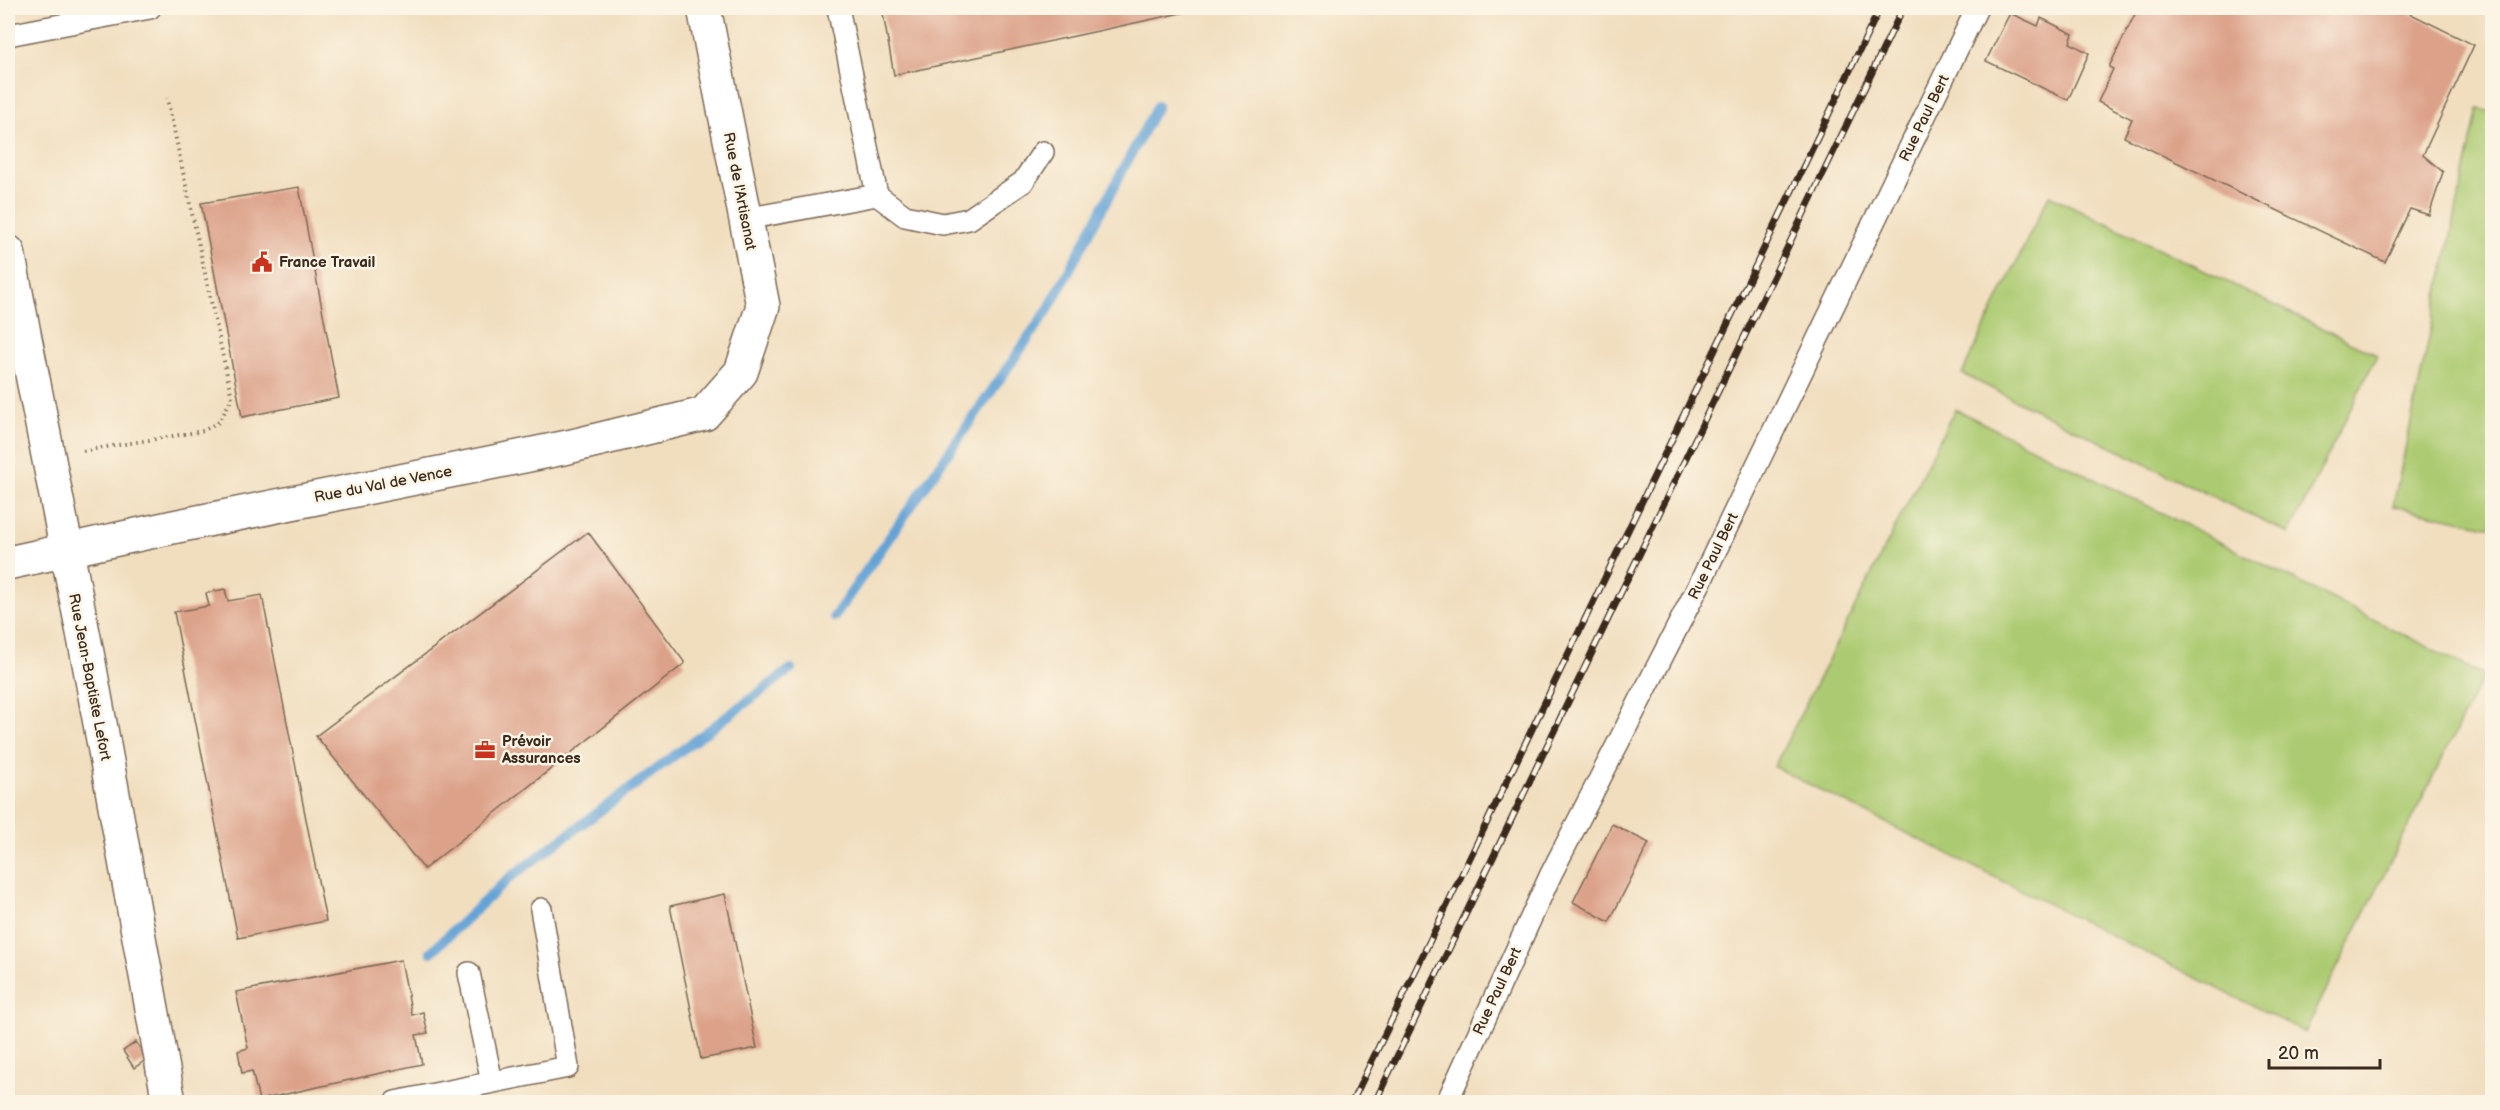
<svg xmlns="http://www.w3.org/2000/svg" width="2500" height="1110" font-family="'Balsamiq Sans',sans-serif">
  <rect width="100%" height="100%" fill="#fcf5e5"/>
  <filter id="ink" filterUnits="userSpaceOnUse"><feTurbulence type="fractalNoise" baseFrequency=".0167" numOctaves="2"/><feDisplacementMap in="SourceGraphic" scale="12" xChannelSelector="R" yChannelSelector="G"/><feConvolveMatrix kernelMatrix="1 2 1 2 8 2 1 2 1" color-interpolation-filters="sRGB"/></filter>
  <filter id="wash" filterUnits="userSpaceOnUse"><feTurbulence type="fractalNoise" baseFrequency=".008" numOctaves="4" result="noise"/><feDisplacementMap in="SourceGraphic" scale="24" xChannelSelector="R" yChannelSelector="G"/><feGaussianBlur stdDeviation="1.35" result="paint"/><feColorMatrix in="noise" values="0 0 0 0 0 0 0 0 0 0 0 0 0 0 0 0 0 1.4 0 .05"/><feComposite in="paint" operator="in"/></filter>
  <g filter="url(#wash)">
    <rect width="100%" height="100%" fill="#f1debf"/>
    <!-- green -->
    <path fill="#acca71" stroke="#747a48" stroke-width="1.5" d="M2478,109L2492,112V527L2393,506Z
      M2049,195L2377,355L2289,534L1962,374Z
      M1955,409L2484,675L2305,1032L1774,767Z"/>
    <g fill="none" stroke-linecap="round" stroke-linejoin="round">
      <!-- stream -->
      <path stroke="#64a3d6" stroke-width="10" d="M834,617L1048,310L1157,106
        M431,952L508,879L791,669"/>
    </g>
    <g id="blocks">
      <!-- building -->
      <path fill="#dca189" d="M882,8H1204L894,75Z
        M2138,8H2399L2474,45L2423,155L2443,172L2429,215L2410,209L2385,262L2124,137L2132,119L2098,102L2113,69L2109,67Z
        M2010,13L2038,26L2041,18L2073,34L2070,43L2089,53L2068,100L1986,61Z
        M299,187L339,398L242,417L201,203Z
        M588,532L685,663L424,869L316,736Z
        M225,589L228,601L262,595L326,921L238,938L174,612L209,606L206,593Z
        M1612,824L1649,843L1609,922L1573,902Z
        M725,894L757,1048L701,1059L670,906Z
        M401,960L412,1015L423,1012L428,1033L416,1035L422,1064L259,1100L252,1071L242,1073L238,1051L248,1048L236,992Z
        M136,1042L147,1059L134,1068L123,1051Z"/>
    </g>
  </g>
  <g filter="url(#ink)">
    <use href="#blocks" fill-opacity="0" stroke="#7b6956" stroke-width="1.5"/>
    <g fill="none" stroke-linecap="round" stroke-linejoin="round">
      <!-- service casing -->
      <g stroke="#7b6956" stroke-width="24">
        <path id="service" d="M838,8L877,195L905,216L943,224L969,219L1023,182L1043,152
          M8,35L150,8
          M745,219L877,195
          M469,973L492,1082
          M395,1102L568,1067L541,909
          M1447,1102L1551,874L1701,581L1977,8"/>
      </g>
      <!-- minor casing -->
      <g stroke="#7b6956" stroke-width="36">
        <path id="minor" d="M8,252L89,663L169,1102
          M8,563L173,527L568,447L704,414L741,372L763,306L704,8"/>
      </g>
      <!-- path -->
      <path stroke="#7b6956" stroke-width="4" stroke-dasharray="1.5 4.5" stroke-linecap="butt" d="M83,451L203,431L219,422L232,398L167,98"/>
      <!-- service -->
      <use href="#service" stroke="#fff" stroke-width="21"/>
      <!-- minor -->
      <use href="#minor" stroke="#fff" stroke-width="33"/>
      <!-- rail casing -->
      <g stroke="#3b2a1e" stroke-width="7">
        <path id="rail" d="M1352,1102L1880,8
          M1375,1102L1903,8"/>
      </g>
      <!-- rail -->
      <use href="#rail" stroke="#fcf5e5" stroke-width="4.5" stroke-dasharray="14" stroke-linecap="butt"/>
    </g>
  </g>
  <!-- icons -->
  <defs>
    <g id="civic-bare" transform="scale(1.62)"><path d="M-.6-6.5H3V-4.5H.6V-3L4-1V1h2V6H-6V1h2V-1L-.6-3ZM-1.2 2.5V6h2.4V2.5Z" fill="#c8321e" stroke="#fcf5e5" stroke-width="2.5" paint-order="stroke"/></g>
    <g id="office-bare" transform="scale(1.62)"><path d="M-6-3h4V-5.5h4V-3h4V5H-6ZM-1-4.5V-3h2v-1.5ZM-6 0V1H6V0Z" fill="#c8321e" stroke="#fcf5e5" stroke-width="2.5" paint-order="stroke"/></g>
  </defs>
  <g fill-rule="evenodd">
    <use href="#civic-bare" x="262" y="262"/>
    <use href="#office-bare" x="485" y="750"/>
  </g>
  <g text-anchor="middle" stroke-width="5" stroke-linejoin="round" paint-order="stroke">
    <!-- street labels -->
    <g font-size="15" fill="#3b2a1e" stroke="#fcf5e5">
      <text transform="translate(1924 118) rotate(-64)" y="5">Rue Paul Bert</text>
      <text transform="translate(740 191) rotate(79)" y="5">Rue de l'Artisanat</text>
      <text transform="translate(383 484) rotate(-11)" y="5">Rue du Val de Vence</text>
      <text transform="translate(1713 556) rotate(-64)" y="5">Rue Paul Bert</text>
      <text transform="translate(90 677) rotate(79)" y="5">Rue Jean-Baptiste Lefort</text>
      <text transform="translate(1497 991) rotate(-65)" y="5">Rue Paul Bert</text>
    </g>
    <!-- poi labels -->
    <g font-size="15" font-weight="bold" fill="#3b2a1e" stroke="#fcf5e5" text-anchor="start">
      <text x="279" y="267">France Travail</text>
      <text x="502" y="746">Prévoir<tspan x="502" dy="17">Assurances</tspan></text>
    </g>
  </g>
  <!-- margin -->
  <rect width="2500" height="1110" fill="none" stroke="#fcf5e5" stroke-width="30"/>
  <!-- scale -->
  <path d="M2269 1059v9h111v-9" fill="none" stroke="#3b2a1e" stroke-width="3"/>
  <text x="2278" y="1059" font-size="18" fill="#3b2a1e" stroke="#fcf5e5" stroke-width="4.5" paint-order="stroke">20 m</text>
</svg>
